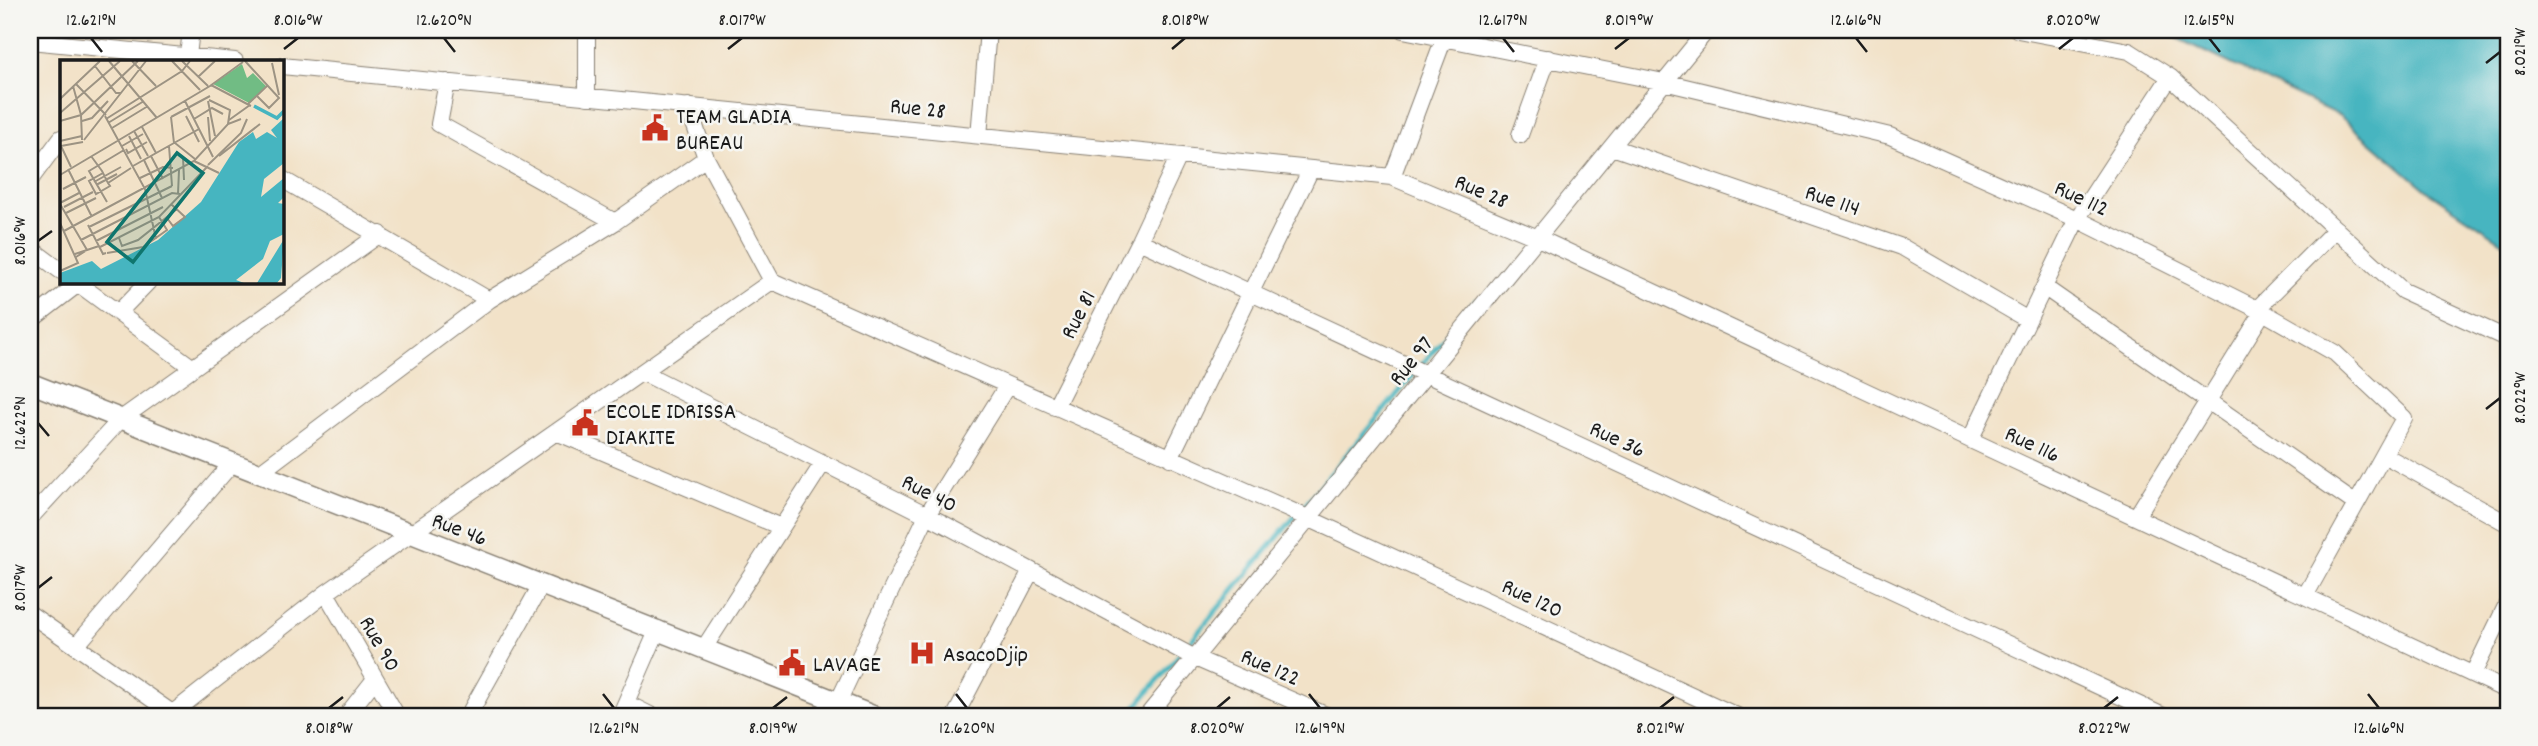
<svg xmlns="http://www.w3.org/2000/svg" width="2538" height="746" font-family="Dekko,sans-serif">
  <rect width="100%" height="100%" fill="#f6f6f2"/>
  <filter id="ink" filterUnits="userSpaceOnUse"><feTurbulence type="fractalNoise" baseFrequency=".0143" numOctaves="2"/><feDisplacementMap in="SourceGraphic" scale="14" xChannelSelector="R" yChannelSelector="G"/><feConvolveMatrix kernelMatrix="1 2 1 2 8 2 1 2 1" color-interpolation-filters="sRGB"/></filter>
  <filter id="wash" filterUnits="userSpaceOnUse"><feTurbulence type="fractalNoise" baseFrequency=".00686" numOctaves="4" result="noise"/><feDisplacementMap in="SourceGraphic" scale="28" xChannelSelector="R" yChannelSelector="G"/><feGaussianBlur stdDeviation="1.57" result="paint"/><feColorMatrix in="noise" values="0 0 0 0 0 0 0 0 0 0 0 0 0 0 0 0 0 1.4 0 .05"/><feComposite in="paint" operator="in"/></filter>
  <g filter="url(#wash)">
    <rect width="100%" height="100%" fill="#f2e2c8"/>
    <!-- water -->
    <path fill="#46b5c0" stroke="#31686e" stroke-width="2" d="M2160,30H2508V245L2430,193L2340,116Z"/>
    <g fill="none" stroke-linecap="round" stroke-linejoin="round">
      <!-- stream -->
      <path stroke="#46b5c0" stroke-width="5" d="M1128,716L1476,300"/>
    </g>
  </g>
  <g filter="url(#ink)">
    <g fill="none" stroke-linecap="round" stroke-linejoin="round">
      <!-- minor casing -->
      <g stroke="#877f72" stroke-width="18">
        <path id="minor" d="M1403,30L1664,82L1890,136L2077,219L2263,312L2335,353L2404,418L2305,596
          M2018,30L2129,51L2170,77L2403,291L2508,339
          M30,41L235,61
          M188,56L191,30
          M282,66L1392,177L1538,238L2508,691
          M447,82L439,124L615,222
          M587,97V30
          M688,106L706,158L772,281L1310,519L1737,716
          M1520,135L1548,58
          M979,136L988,30
          M1612,147L1902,247L2028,320
          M1392,177L1447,30
          M282,179L489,300
          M30,180L61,138
          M1139,241L2163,716
          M30,248L61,271
          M76,282L193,368
          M2044,287L2356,504
          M2257,309L2336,229
          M118,313L148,282
          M30,321L78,284
          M642,372L927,515L1195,658L1328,716
          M1055,407L1139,241L1179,156
          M556,432L781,527
          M1970,440L2077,219L2170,77
          M2384,455L2508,524
          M1170,458L1311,169
          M259,473L489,300L615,222L706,158
          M2136,517L2263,312
          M30,518L121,419L380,234
          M326,593L397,716
          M30,614L172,713
          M76,646L233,462
          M704,648L823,463
          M2473,674L2508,602
          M626,703L652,716
          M169,716L326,593L772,281
          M346,716L375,679
          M468,716L541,585
          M620,716L658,629
          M822,716L825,711L838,702L927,515L1007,386
          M955,716L1031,571
          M1147,716L1707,30"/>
      </g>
      <!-- tertiary casing -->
      <g stroke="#877f72" stroke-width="22">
        <path id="tertiary" d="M30,383L874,716"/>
      </g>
      <!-- minor -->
      <use href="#minor" stroke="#fff" stroke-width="16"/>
      <!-- tertiary -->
      <use href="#tertiary" stroke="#fff" stroke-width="19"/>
    </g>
  </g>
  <!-- ticks -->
  <path fill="none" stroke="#1c1c1c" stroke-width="2.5" d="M91,38L102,52M444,38L455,52M1503,38L1514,52M1856,38L1867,52M2209,38L2220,52M284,49L298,38M728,49L742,38M1172,49L1185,38M1615,49L1629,38M2059,49L2073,38M2486,63L2500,52M38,241L52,231M2486,409L2500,398M38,423L49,436M38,588L52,577M603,694L614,708M956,694L967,708M1309,694L1320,708M2368,694L2379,708M329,708L343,697M773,708L787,697M1217,708L1230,697M1660,708L1674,697M2104,708L2118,697"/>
  <!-- icons -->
  <defs>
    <g id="civic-bare" transform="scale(2.1)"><path d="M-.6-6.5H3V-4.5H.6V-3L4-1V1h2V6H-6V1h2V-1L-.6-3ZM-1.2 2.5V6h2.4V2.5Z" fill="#c8321e" stroke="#f6f6f2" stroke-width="2.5" paint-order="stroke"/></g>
    <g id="hospital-bare" transform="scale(2.1)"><path d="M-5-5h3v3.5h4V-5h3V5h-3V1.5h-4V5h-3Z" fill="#c8321e" stroke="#f6f6f2" stroke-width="2.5" paint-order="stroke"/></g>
  </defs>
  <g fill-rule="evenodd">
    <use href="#civic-bare" x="655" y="128"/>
    <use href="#civic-bare" x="585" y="423"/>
    <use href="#hospital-bare" x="922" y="653"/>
    <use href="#civic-bare" x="792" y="663"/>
  </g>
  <g text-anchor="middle" stroke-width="5" stroke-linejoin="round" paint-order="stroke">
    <!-- street labels -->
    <g font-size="23" fill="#1c1c1c" stroke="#f6f6f2">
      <text transform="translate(918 107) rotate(6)" y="8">Rue 28</text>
      <text transform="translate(1482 190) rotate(23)" y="8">Rue 28</text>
      <text transform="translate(2082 197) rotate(25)" y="8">Rue 112</text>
      <text transform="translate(1833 199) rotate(19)" y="8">Rue 114</text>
      <text transform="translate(1077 314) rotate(-63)" y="8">Rue 81</text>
      <text transform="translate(1410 360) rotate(-51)" y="8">Rue 97</text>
      <text transform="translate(1618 438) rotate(25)" y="8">Rue 36</text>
      <text transform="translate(2033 443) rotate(25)" y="8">Rue 116</text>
      <text transform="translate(930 492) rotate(27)" y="8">Rue 40</text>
      <text transform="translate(460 528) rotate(21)" y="8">Rue 46</text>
      <text transform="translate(1533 597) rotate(25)" y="8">Rue 120</text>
      <text transform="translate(381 643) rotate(60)" y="8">Rue 90</text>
      <text transform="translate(1271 666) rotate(24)" y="8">Rue 122</text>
    </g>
    <!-- poi labels -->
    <g font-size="23" fill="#1c1c1c" stroke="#f6f6f2" text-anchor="start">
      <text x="676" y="123">TEAM GLADIA<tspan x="676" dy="26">BUREAU</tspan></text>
      <text x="606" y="418">ECOLE IDRISSA<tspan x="606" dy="26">DIAKITE</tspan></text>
      <text x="943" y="661">AsacoDjip</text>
      <text x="813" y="671">LAVAGE</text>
    </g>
  </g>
  <!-- overview -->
  <g transform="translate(60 60)">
    <rect width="224" height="224" fill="#f2e2c8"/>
    <path d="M182,4L187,18L193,13L206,26L189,43L153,24Z" fill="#71bc84"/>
    <path d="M224,58V103L204,119L201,137L224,118V137L218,143L224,144V174L210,181L203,199L176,220L184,223H0V213L32,201L41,209L98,180L141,142L179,82L193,72L196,79L207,72L217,78L211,70ZM224,179L221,218L217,223H197Z" fill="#46b5c0"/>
    <path fill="none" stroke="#46b5c0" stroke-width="3.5" d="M194,46L217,58L224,51"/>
    <path fill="none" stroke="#9c9383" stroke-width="2" d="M49,1L97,58M72,1L96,26M112,1L140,30M122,1L148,26M185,1L219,38L209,48L197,36M212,3L219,35M35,6L56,33H62M138,17L155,1M16,24L46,55M151,25L191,46M13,26L21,55L22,80M0,39L40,1M149,40L170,50L168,64M125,41L153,97M148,41L155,76M188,44L208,25M0,53L60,1M45,56L85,129L96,179M126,56L139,82M111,57L150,36M111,57L114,83M148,57L150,81M46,59L122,11L130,1M134,59L152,48L163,54M169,60L190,45M0,61L21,55L78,1M22,61L32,58L48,41M48,63L84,41M82,67L96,93M52,68L88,46M74,71L88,96M69,76L81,99M24,80L86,1M0,81L22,76M115,83L135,99M1,86L11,107M1,86L23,82M62,86L83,74M109,86L112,126M66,89L68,93L87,82M31,96L42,111L48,123L50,126L36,134L29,121L43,113M91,96L103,119M159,96L200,64M123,97L124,120M84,100L102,138M134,101L159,113M148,105L181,73L187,59M73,106L139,69M8,109L32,157M0,115L150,26L183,2M80,118L103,107L113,108M34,122L61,107M48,123L71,108M36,125L57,114M3,129L26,117M118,134L119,110M47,142L29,111L64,90M0,143L19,133M0,144L27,190L16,197M4,147L33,132M6,153L36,138M107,158L113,166L125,157L111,144M0,163L18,203L0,211M28,165L43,194L46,193M29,167L112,126M4,171L134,101L168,64L181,59M59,178L62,186L78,180L117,149M21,180L112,133L120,134M36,181L103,147M40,187L99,157L148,106M47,193L83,187L107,170L99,157M15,194L39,186"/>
    <path fill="#0f766e" fill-opacity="0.15" stroke="#0f766e" stroke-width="3.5" d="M117,93L143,113L73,202L47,182Z"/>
    <rect width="224" height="224" fill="none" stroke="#1c1c1c" stroke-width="3.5"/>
  </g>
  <!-- margin -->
  <rect width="2538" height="746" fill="none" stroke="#f6f6f2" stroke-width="77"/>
  <rect x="38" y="38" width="2462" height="670" fill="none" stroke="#1c1c1c" stroke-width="2.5"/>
  <g font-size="18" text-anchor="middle" fill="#1c1c1c">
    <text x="91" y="25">12.621°N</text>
    <text x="298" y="25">8.016°W</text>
    <text x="444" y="25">12.620°N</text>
    <text x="742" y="25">8.017°W</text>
    <text x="1185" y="25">8.018°W</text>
    <text x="1503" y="25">12.617°N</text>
    <text x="1629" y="25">8.019°W</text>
    <text x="1856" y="25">12.616°N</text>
    <text x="2073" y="25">8.020°W</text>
    <text x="2209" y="25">12.615°N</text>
    <text transform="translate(2519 52) rotate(-90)" y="6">8.021°W</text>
    <text transform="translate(19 241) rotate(-90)" y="6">8.016°W</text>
    <text transform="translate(2519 398) rotate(-90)" y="6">8.022°W</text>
    <text transform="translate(19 423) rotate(-90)" y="6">12.622°N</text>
    <text transform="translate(19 588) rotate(-90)" y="6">8.017°W</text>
    <text x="329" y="733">8.018°W</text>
    <text x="614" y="733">12.621°N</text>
    <text x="773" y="733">8.019°W</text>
    <text x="967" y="733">12.620°N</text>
    <text x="1217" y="733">8.020°W</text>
    <text x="1320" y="733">12.619°N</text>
    <text x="1660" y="733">8.021°W</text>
    <text x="2104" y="733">8.022°W</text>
    <text x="2379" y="733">12.616°N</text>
  </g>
</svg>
